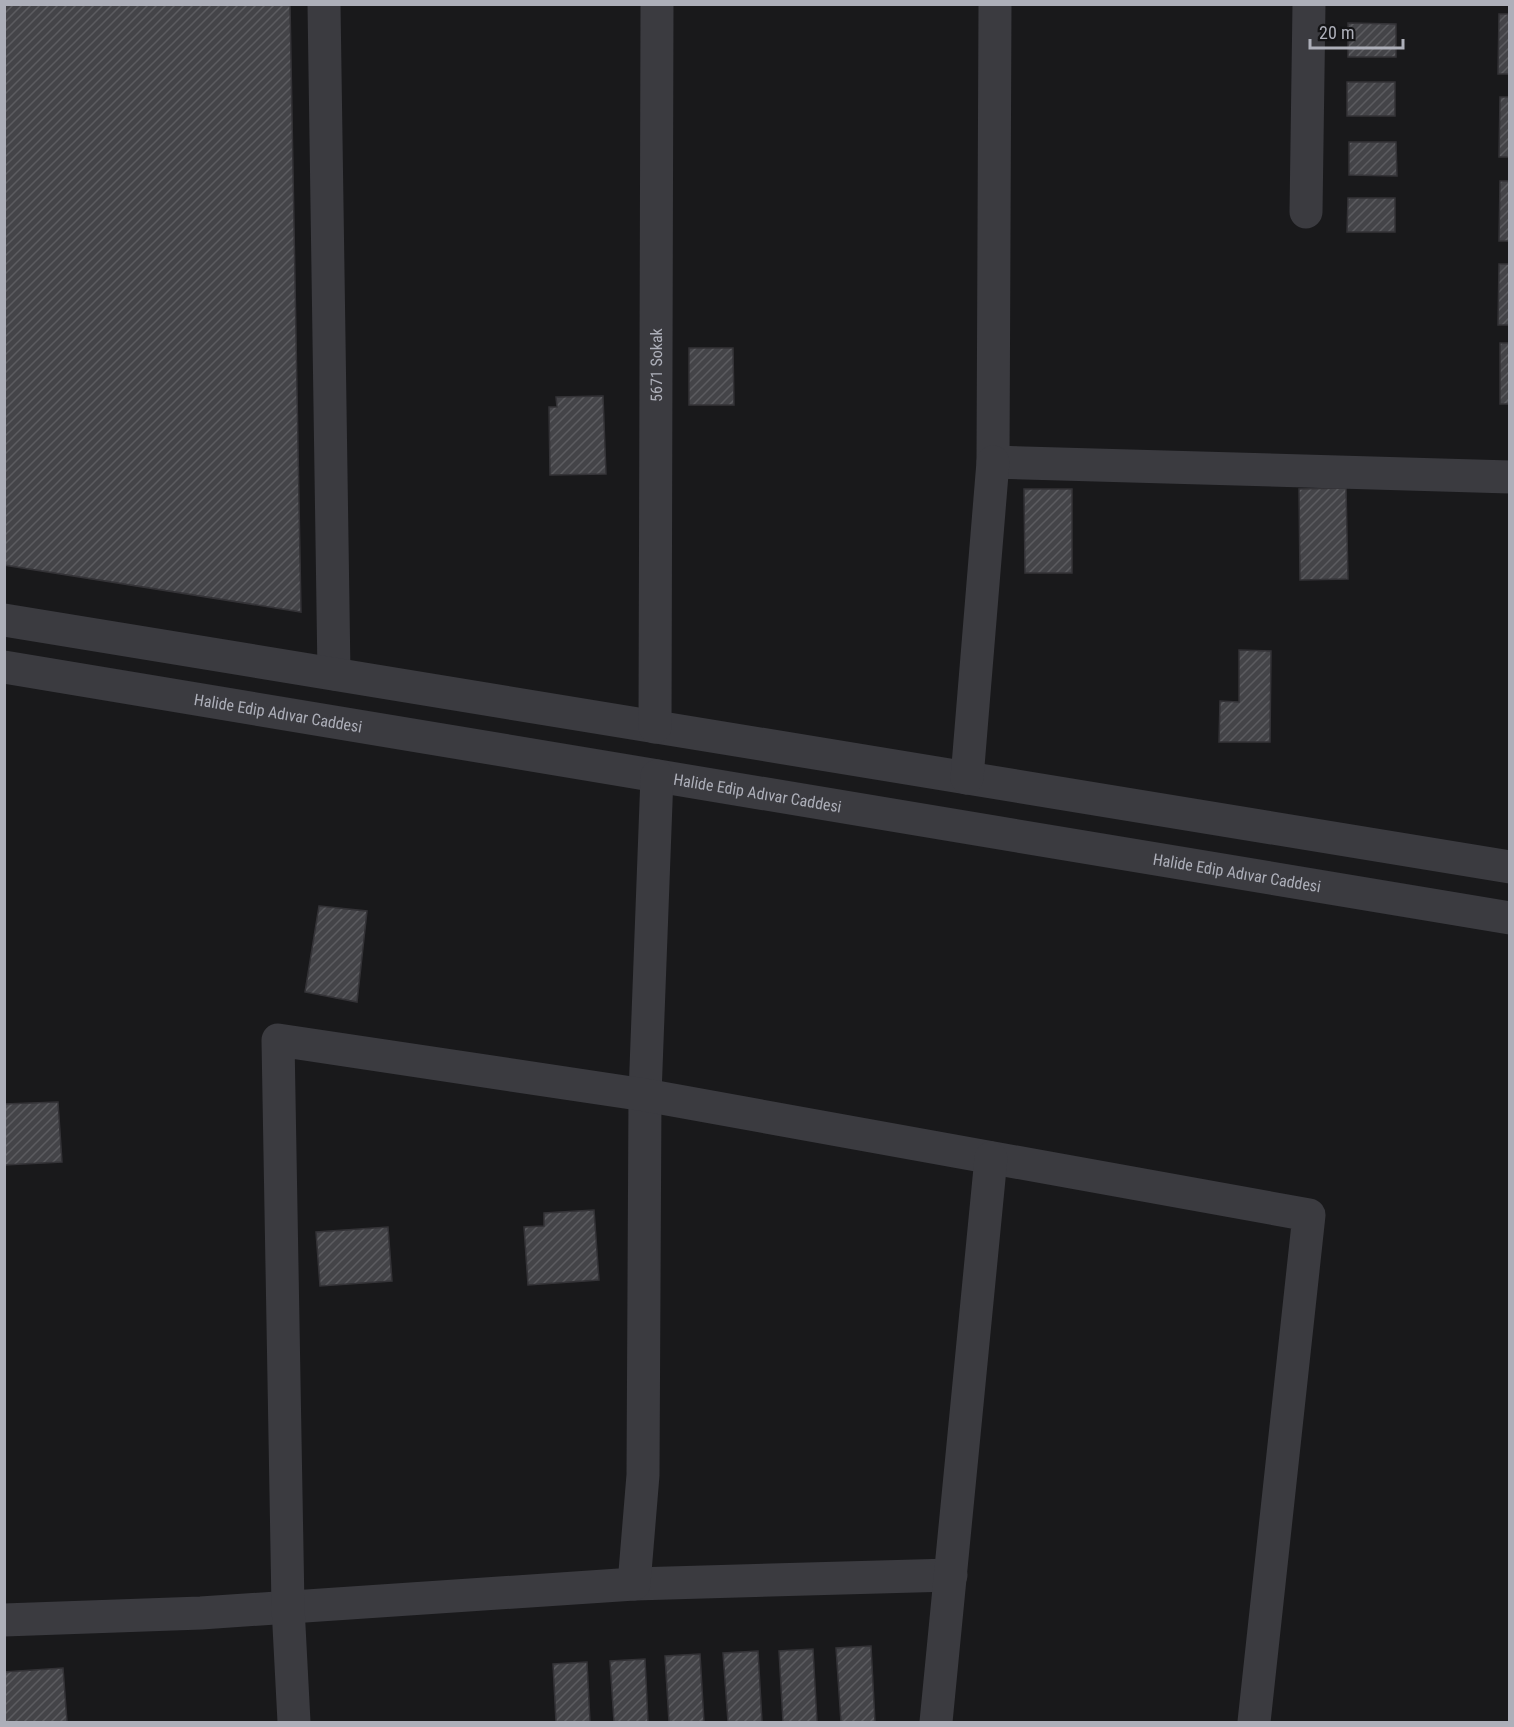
<svg xmlns="http://www.w3.org/2000/svg" width="1514" height="1727" font-family="'Roboto Condensed',sans-serif">
  <defs>
    <pattern id="building-hatch" width="6" height="6" patternUnits="userSpaceOnUse" patternTransform="scale(1.5)"><rect width="6" height="6" fill="#444448"/><path d="M-1 1l2-2M0 6l6-6M5 7l2-2" fill="none" stroke="#5c5c60"/></pattern>
  </defs>
  <rect width="100%" height="100%" fill="#19191b"/>
  <!-- building -->
  <path fill="url(#building-hatch)" stroke="#343337" stroke-width="1.5" d="M4,4H290L301,612L4,565Z
    M1499,14H1510V74H1498Z
    M1348,23L1396,24V57H1348Z
    M1347,82H1395V116H1347Z
    M1500,97H1510V157H1499Z
    M1349,142H1396L1397,176L1349,175Z
    M1500,181H1510V241H1499Z
    M1348,198H1395V232H1347Z
    M1499,264H1510V325H1498Z
    M1500,343H1510V404H1500Z
    M689,348H733L734,405H689Z
    M603,396L606,474L550,475L549,407H557L556,397Z
    M1346,488L1348,579L1300,580L1299,489Z
    M1024,489H1072V573H1025Z
    M1239,650L1271,651L1270,742H1219L1220,701L1239,702Z
    M319,906L367,911L357,1002L305,992Z
    M58,1102L62,1162L4,1165V1104Z
    M594,1210L599,1280L528,1285L524,1227L544,1226V1213Z
    M388,1227L392,1281L320,1286L316,1232Z
    M871,1646L875,1722H841L836,1648Z
    M813,1649L817,1722H783L779,1651Z
    M758,1651L762,1722H728L723,1653Z
    M700,1654L704,1722H669L665,1656Z
    M645,1659L648,1722H614L610,1661Z
    M587,1662L590,1722H556L553,1664Z
    M63,1668L67,1722H4V1672Z"/>
  <g fill="none" stroke-linecap="round" stroke-linejoin="round">
    <!-- street -->
    <g stroke="#3b3b40" stroke-width="33">
      <path d="M324,4L334,674"/>
      <path d="M995,4L993,462L1510,477"/>
      <path d="M1306,212L1309,4"/>
      <path d="M4,620L1510,867"/>
      <path id="s1" d="M4,667L1510,918"/>
      <path id="s2" d="M655,727L657,4"/>
      <path d="M967,778L993,462"/>
      <path d="M634,1584L951,1575"/>
      <path d="M4,1620L201,1613L634,1584L643,1475L645,1095L657,776"/>
      <path d="M294,1722L288,1607L278,1040L645,1095L1309,1215L1254,1722"/>
      <path d="M936,1722L991,1158"/>
    </g>
  </g>
  <g text-anchor="middle" stroke-width="5" stroke-linejoin="round" paint-order="stroke">
    <!-- street labels -->
    <g font-size="16" fill="#adafb9" stroke="#141416">
      <text dy="6" stroke="none"><textPath href="#s2" startOffset="362">5671 Sokak</textPath></text>
      <text dy="6" stroke="none"><textPath href="#s1" startOffset="278">Halide Edip Adıvar Caddesi</textPath></text>
      <text dy="6" stroke="none"><textPath href="#s1" startOffset="764">Halide Edip Adıvar Caddesi</textPath></text>
      <text dy="6" stroke="none"><textPath href="#s1" startOffset="1250">Halide Edip Adıvar Caddesi</textPath></text>
    </g>
  </g>
  <!-- border -->
  <rect width="1514" height="1727" fill="none" stroke="#adafb9" stroke-width="12"/>
  <!-- scale -->
  <path d="M1310 39v9h93v-9" fill="none" stroke="#adafb9" stroke-width="3"/>
  <text x="1319" y="39" font-size="18" fill="#adafb9" stroke="#141416" stroke-width="4.5" paint-order="stroke">20 m</text>
</svg>
